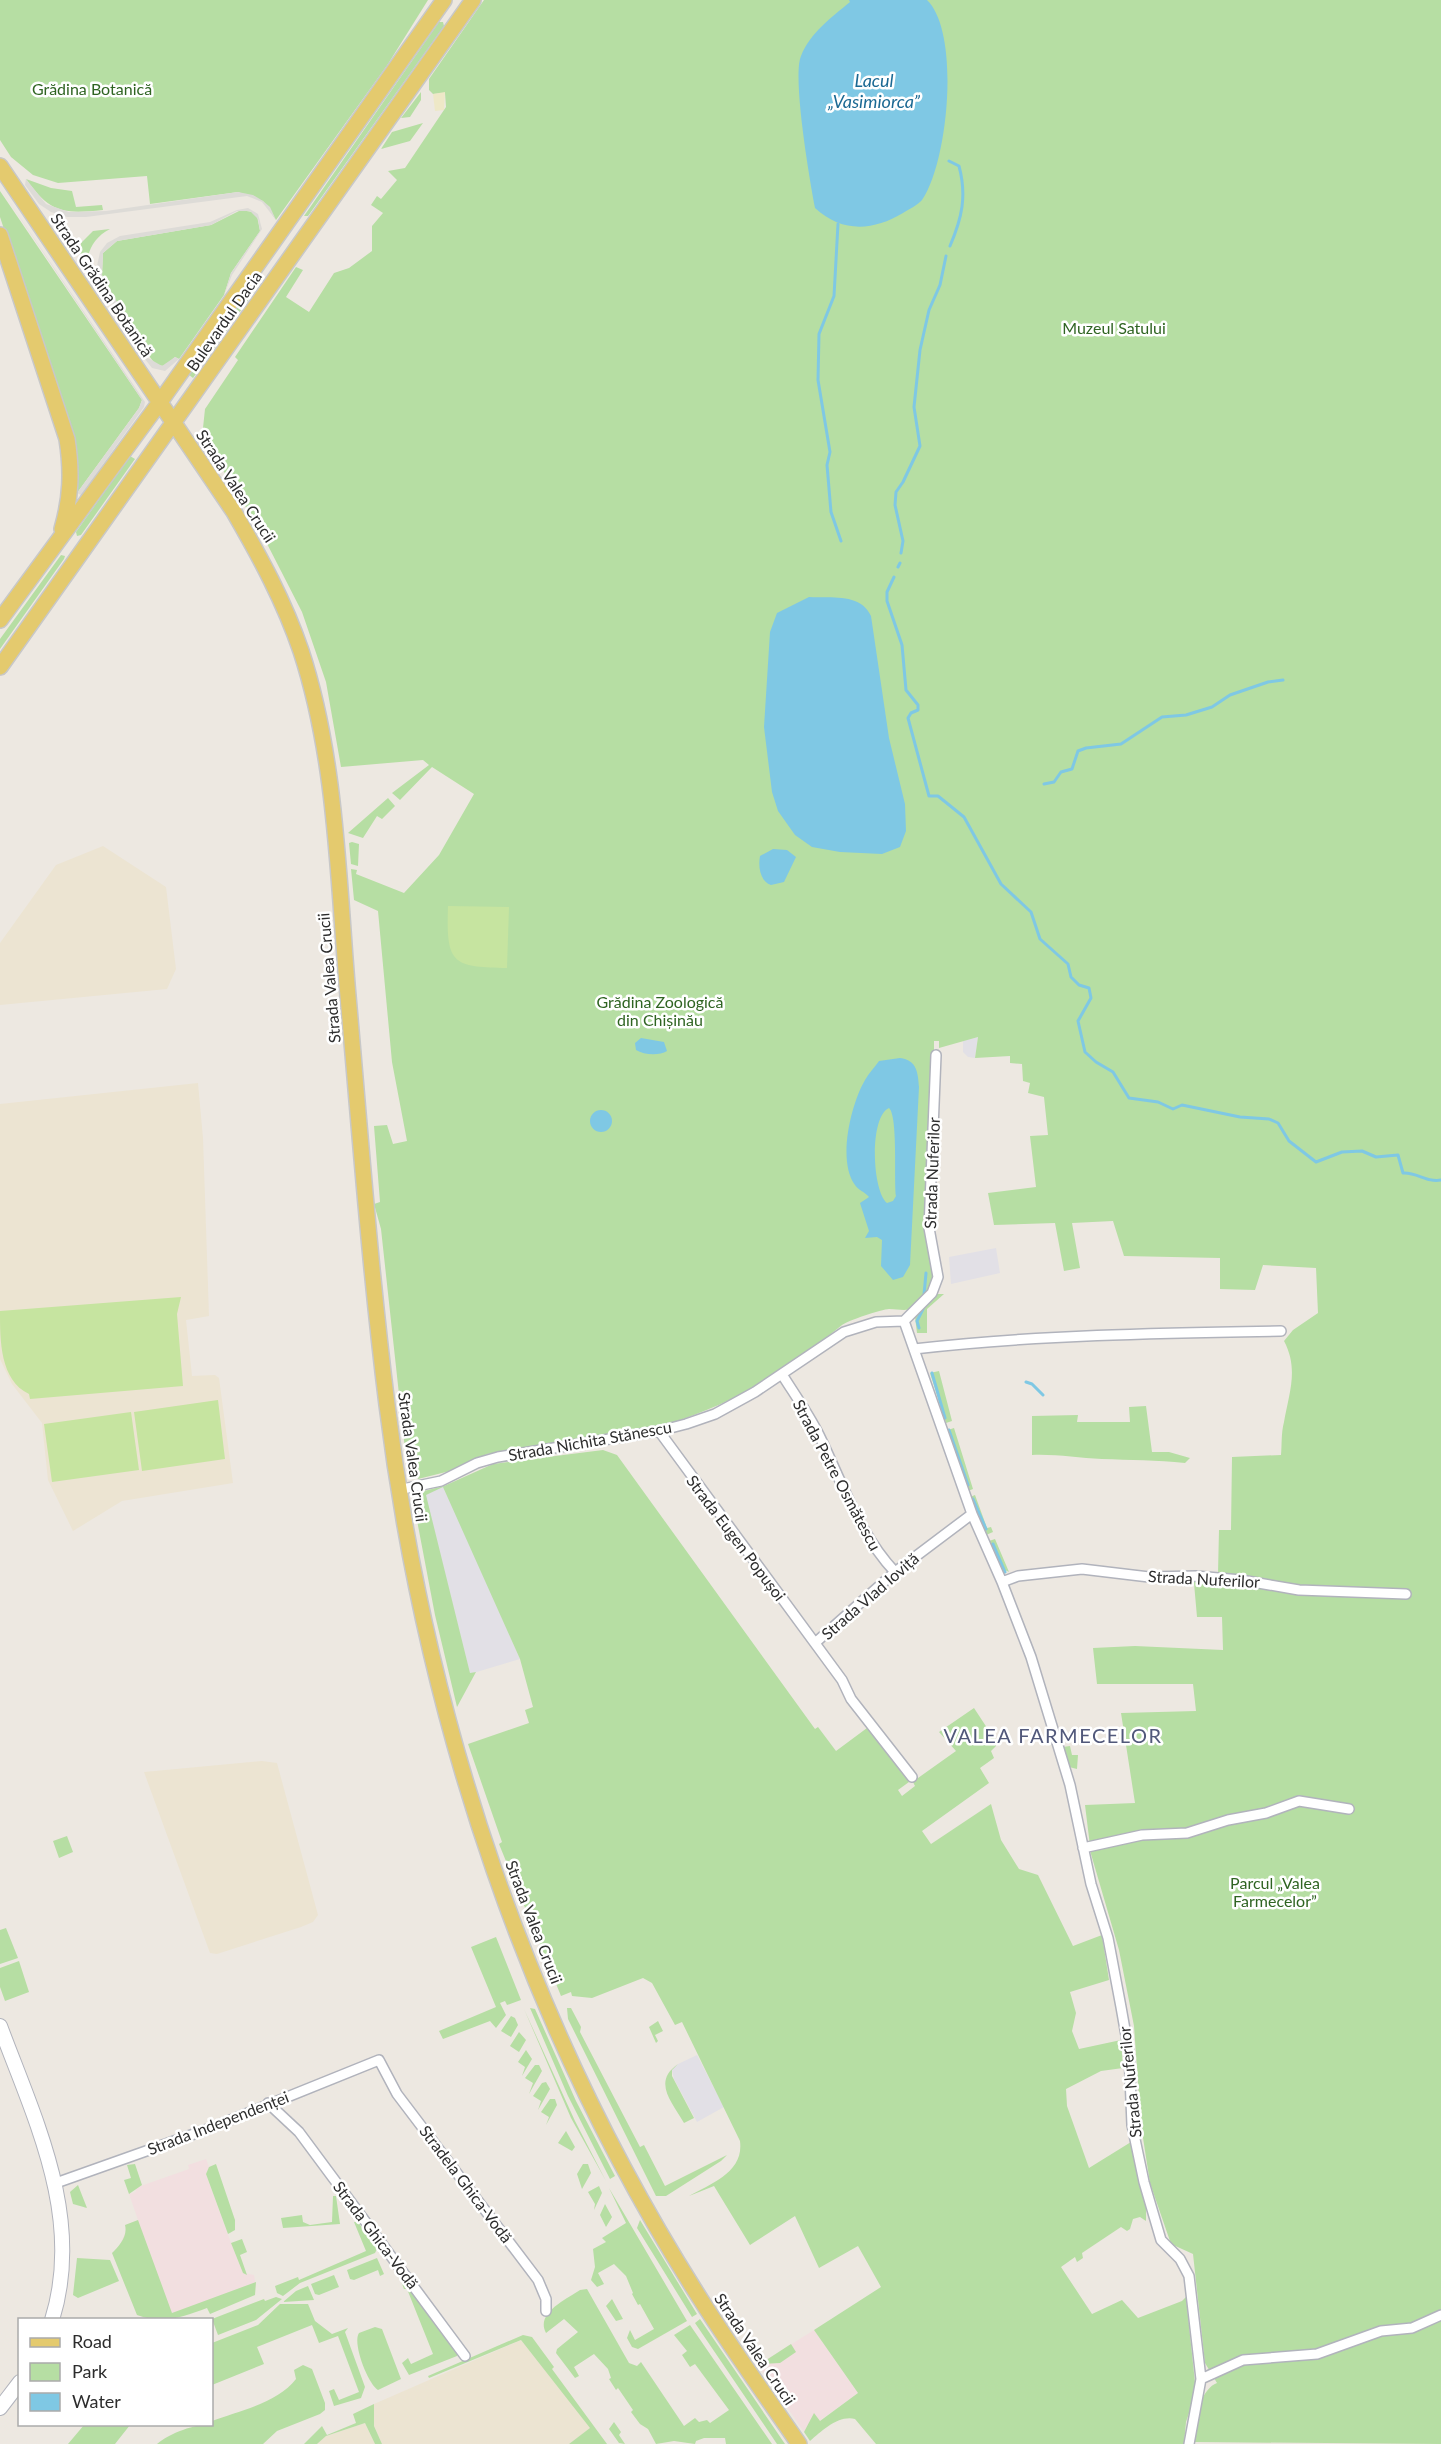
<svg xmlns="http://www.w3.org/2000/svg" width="1441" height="2444" font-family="Lato,sans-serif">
  <rect width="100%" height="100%" fill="#ede8e1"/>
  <!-- industrial -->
  <path fill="#e2e0e6" d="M978,1037L975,1058L968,1057L963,1052V1041Z
    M996,1248L1000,1273L951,1284L949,1257Z
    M444,1486L520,1659L470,1674L425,1494Z
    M697,2055L724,2107L697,2122L674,2079L672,2070L678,2064Z"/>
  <!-- education -->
  <path fill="#ece4d2" d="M103,846L166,887L176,969L167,989L0,1005V943L56,865Z
    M198,1083L203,1138L209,1316L186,1320L192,1376L215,1375L219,1378L233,1483L122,1501L73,1531L48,1480L42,1423L12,1384L0,1359V1104Z
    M262,1761L277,1763L318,1915L313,1922L301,1927L217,1954L210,1953L144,1772Z
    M521,2340L591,2428L569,2444H382L374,2426V2404Z
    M365,2423L375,2444H317L326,2436Z"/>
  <!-- medical -->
  <path fill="#f2dfe0" d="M206,2159L209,2167L206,2174L231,2243L243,2273L254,2275L256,2287L180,2315L148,2319L137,2315L112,2253L118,2249L126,2231L125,2225L138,2220L129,2194L136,2192L135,2188L189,2169L188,2165Z
    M814,2330L858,2393L804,2432L758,2365Z"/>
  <!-- green -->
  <path fill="#b6dea3" d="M0,0H428L388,64L276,220L263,201L238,192L150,204L147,176L58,183L33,175L11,157L0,140Z
    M484,0H1441V2444L1195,2442C1191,2426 1200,2389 1217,2383L1205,2363L1193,2254L1171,2244L1150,2183L1141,2125L1134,2026L1119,1950L1091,1854L1085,1805L1135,1803L1121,1713L1196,1711L1193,1684H1097L1093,1648L1135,1646L1223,1650L1222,1617H1197L1193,1572L1218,1573L1219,1530H1231L1232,1457L1281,1455C1282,1445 1281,1433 1284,1422C1289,1393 1299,1369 1284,1341L1293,1330L1318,1313L1316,1268L1263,1265L1255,1290L1220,1289V1258L1124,1256L1113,1221L1072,1223L1080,1268L1064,1271L1055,1223L994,1225L988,1193L1036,1187L1030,1136L1048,1135L1044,1097L1028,1093L1030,1083L1023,1081L1022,1064L1010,1063V1056L975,1058L978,1037L939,1048V1041H934V1275L930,1290L912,1309C903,1311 898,1309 889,1309C882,1309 847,1321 842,1325C786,1370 739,1402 668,1424L487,1454L450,1471L418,1479L417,1476L408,1477L381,1229L374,1204L380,1202L374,1126L387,1125L393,1144L407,1141L392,1062L378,911L354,900L351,869L357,870L356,874L404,893L439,855L474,794L432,767L400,800L392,793L429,765L423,760L341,767L326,682L302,612L260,530L205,441L203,428L205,409L238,360L235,357L296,267L303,270L286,297L309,312L334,273L349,268L372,251V226L383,213L371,205L377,196L381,199L397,180L388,171L405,168L446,107L445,93L433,94L429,90V79Z
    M439,22H443L444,26L308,216H304Z
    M421,92V100L410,117L401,118Z
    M423,123L410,141L381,149L392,132Z
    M26,179L51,188L72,191L76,207L102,205L103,210C63,214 50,213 26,179Z
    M0,191L142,400L139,408L77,493L76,462L67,419L0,217Z
    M241,210L252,212L257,216L260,231L231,273L224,295L179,359L175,357L165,366L156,365L139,343L102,275L103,253L117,241L211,225Z
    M110,229C91,239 85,255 88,276L80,266L81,243L93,231Z
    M255,280L260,283L193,378L188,374Z
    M130,456L135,459L81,535L77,536L76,532Z
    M61,555L65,556L64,559L0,649V639Z
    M388,798L395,806L382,819L377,816L363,838L348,833Z
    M352,842L359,844L358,866L351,864L349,843Z
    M935,1294H944L927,1309V1333H917L915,1317Z
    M939,1371L952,1421L946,1423L930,1373Z
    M1146,1406L1152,1452H1169L1190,1458L1185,1463C1157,1460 1130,1460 1102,1459C1078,1458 1056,1454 1032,1455V1416L1078,1415L1077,1422H1130L1129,1407Z
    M954,1428L973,1489L968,1491L948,1430Z
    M603,1450L617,1455L815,1729L818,1727L836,1751L867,1728L909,1782L898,1790L902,1796L915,1786L912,1780L916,1776L918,1778L956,1751L939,1732L974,1708L995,1740L996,1746L991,1751L994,1758L980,1768L989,1783L922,1831L931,1844L991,1804L1001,1840L1019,1869L1038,1875L1073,1946L1102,1935L1109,1980L1070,1992L1076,2013L1072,2031L1079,2049L1121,2040L1123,2068L1101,2071L1066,2089L1067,2106L1089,2168L1131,2142L1146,2202V2221L1140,2217L1133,2219L1130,2229L1127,2231L1121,2227L1082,2253L1083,2258L1077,2262L1075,2257L1061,2267L1092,2314L1122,2300L1138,2318L1182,2301L1186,2297L1196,2392L1186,2422L1184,2444H876L855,2419C838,2415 822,2431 810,2441L804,2432L814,2413L820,2421L858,2393L814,2330L881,2287L858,2246L819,2268L795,2216L750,2245L714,2186L689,2196C712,2183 744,2172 740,2141L682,2022L675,2025L652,1983L643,1978L592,1998L572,1996L571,1992L561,1996L499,1844L502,1842L468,1744L529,1723L525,1710L533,1707L520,1659L443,1487L426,1495L470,1673L476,1672L457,1707L435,1615L412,1494L444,1486L493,1464Z
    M975,1495L987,1528L991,1527L993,1532L986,1535L970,1497Z
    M995,1539L1009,1572L1001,1568L989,1541Z
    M1070,1746L1072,1755H1078L1077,1769L1069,1767L1063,1747Z
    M67,1836L73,1852L59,1858L53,1841Z
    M6,1928L18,1958L0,1964V1930Z
    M496,1937L521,2000L507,2005L505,2001L500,2003L506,2015L496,2028L490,2021L443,2039L439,2031L496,2007L471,1947Z
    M19,1961L29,1992L5,2001L0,1987V1968Z
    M530,2008L535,2009L576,2101L615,2176L610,2179L568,2096Z
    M567,2008H571L581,2027L580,2032L640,2147L644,2145L665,2186L727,2155L721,2161L666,2196H656L568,2019Z
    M524,2009L575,2121L606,2181L571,2118Z
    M511,2016L515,2018L518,2025L511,2037L501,2031Z
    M658,2021L663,2031L655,2035L658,2041L656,2043L649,2027Z
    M519,2032L526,2040L519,2052L510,2046Z
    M526,2050L532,2059L522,2076L525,2067L518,2062Z
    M678,2064L672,2070V2076L694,2118L684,2123C672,2102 652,2082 678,2064Z
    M535,2065H539L542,2071L529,2094L533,2083L525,2078Z
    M546,2082L550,2089L538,2110L541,2101L533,2096L542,2083Z
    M550,2099H555L557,2105L546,2125L549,2117L541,2112Z
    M566,2131L575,2147L572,2151L558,2143Z
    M135,2164L142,2185L129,2194L124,2180L131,2178L127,2165Z
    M216,2164L235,2220V2230L228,2234L206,2174L209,2167Z
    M583,2164H588L591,2173L582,2189L577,2174Z
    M78,2185L87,2208L73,2204L70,2192Z
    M599,2186L602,2193L594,2210L595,2204L588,2192Z
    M609,2188L687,2321L638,2349L632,2347L627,2338L630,2330L635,2340L654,2329L640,2304L638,2305L632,2294L633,2293L626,2276L614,2264L598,2273L604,2284L597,2287L591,2280L595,2267L593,2249L606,2242L602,2238L626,2223Z
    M333,2196H336L340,2224L283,2228L281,2218L302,2215L303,2222L310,2225L332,2222Z
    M605,2204L612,2217L606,2227L600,2215Z
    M138,2220L172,2313L256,2282L255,2295L210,2314L207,2308C183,2317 162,2325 137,2315L112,2253C119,2246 128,2236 125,2225Z
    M640,2220L697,2314L692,2317L637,2228Z
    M354,2222H358L377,2249L375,2253L300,2283L283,2296L277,2293L275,2286L298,2277L299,2280L366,2251Z
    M242,2239L247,2252L240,2255L247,2275L243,2273L231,2243Z
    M77,2258L110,2260L119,2281L78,2298L73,2295Z
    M377,2258L384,2274L380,2276L378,2270L354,2280L350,2279L347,2270Z
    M334,2275L339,2287L319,2295L315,2294L311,2284Z
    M405,2279L457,2353V2356L409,2375L402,2363L408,2358L411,2364L433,2354L407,2289H404L401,2281Z
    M308,2286L314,2300L283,2302L296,2291Z
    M587,2289L629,2363L637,2366L641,2362L684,2426L695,2418L699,2422L707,2420L710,2423L729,2410L695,2364L690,2367L682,2355L687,2351L674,2335L690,2325L772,2444H726L725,2438H704L696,2441L695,2444L674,2441L656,2444L648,2429L640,2424L631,2412L633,2410L618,2388L616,2390L609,2379L611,2378L608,2369L594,2354L574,2367L579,2376L575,2378L556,2353L557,2349L578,2332L564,2319L546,2333C535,2313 567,2299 580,2290Z
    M276,2297L282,2299L256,2320L218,2335L212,2319L264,2299L265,2301Z
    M612,2299L623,2319L616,2321L606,2306Z
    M280,2304H308L315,2321L332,2334L348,2328L345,2332L365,2387L361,2398L334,2406L329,2391L334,2389L339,2400L359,2392L338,2336L319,2343L312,2325L257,2347L264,2364L212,2385V2343L258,2325Z
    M700,2319L785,2444H777L695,2323Z
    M375,2327L382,2329L401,2379L378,2390C368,2384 352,2343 359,2333Z
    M523,2335L532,2337L554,2367L552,2369L607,2444H569L590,2428L521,2340L429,2378L428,2376Z
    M791,2344L796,2352L780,2363L760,2364Z
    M303,2365L312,2369L325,2403V2410L320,2414L277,2431L263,2444H157C170,2433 195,2424 212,2424V2421C238,2411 278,2403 296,2379L294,2370Z
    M374,2404V2426L382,2444H375L365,2423L326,2436L317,2444H304L322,2426L327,2435L356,2423L353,2414Z
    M614,2422L621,2432L619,2435L625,2444L619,2443L609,2429Z
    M84,2425V2424L130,2425L115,2444H68Z"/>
  <!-- sand -->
  <path fill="#eee8c7" d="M445,92L444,110L435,111L433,94Z"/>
  <!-- pitch -->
  <path fill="#c6e4a0" d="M448,906L509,907L507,968C452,967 446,964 448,906Z
    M181,1297L177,1314L183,1386L30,1399L29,1394C0,1380 0,1341 0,1311Z
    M218,1400L225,1459L142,1471L134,1412Z
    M131,1412L139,1470L52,1482L44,1424Z"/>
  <!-- plaza -->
  <path fill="#dddbd7" d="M26,179L46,204L69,212L106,211L238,192L253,195L263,201L270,207L276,220L262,202L247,196L86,217H67L51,212L39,204L25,185Z
    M0,188L145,402L144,407L81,495L77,493L139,408L142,400Z
    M248,208L258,214L262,229L232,275L224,295L231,273L260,231L258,219L250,211H237L211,225L117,241L103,253L102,275L148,358L162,366L175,357L179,359L165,371L152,368L137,349L100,280L97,266L100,252L107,243L120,236L210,222L237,210Z"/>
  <!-- water -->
  <path fill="#7fc8e4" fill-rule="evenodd" d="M849,0H927C961,33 948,163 922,200C918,205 909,209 903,213C873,231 842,233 815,208C810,182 792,77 801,56C810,33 832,17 850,2Z
    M809,597C831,598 861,593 871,616L889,738L905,804L906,831L900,847L882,854L840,852L812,847L795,835L778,811L772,792L764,727L770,632L777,613Z
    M773,849L787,850L796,857L784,882L771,885C760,881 758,867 760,856Z
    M641,1038L664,1042L667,1051C659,1056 644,1055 636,1050L635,1043Z
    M900,1058C917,1060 918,1073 919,1087L910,1265L903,1277L893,1280L881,1266L882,1240L877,1237L865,1238L869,1231L860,1203L869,1197C865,1192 858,1190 855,1185C837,1161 851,1104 865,1080C869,1073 874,1068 879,1061ZM889,1108C898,1116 894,1179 896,1196L893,1201L887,1203C872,1191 869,1117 889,1108Z
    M590 1121a11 11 0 1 1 22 0a11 11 0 1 1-22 0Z"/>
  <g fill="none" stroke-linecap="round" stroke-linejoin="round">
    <!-- stream -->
    <path stroke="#7fc8e4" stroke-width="3" d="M949,161L959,166C967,196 962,218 950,246
      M838,224L834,296L819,334L818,380L830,452L827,465L831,512L841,541
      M901,553L903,541L895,505L896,492L903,482L920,446L914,407L920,350L929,310L940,285L946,256
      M898,567L900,563
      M894,577L887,592V601L902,645L906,690L918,705V710L911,713L908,718L929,796H938L964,817L1001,884L1031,912L1040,939L1068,964L1071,977L1079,985L1089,988L1091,998L1078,1021L1085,1052L1096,1062L1113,1072L1129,1098L1158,1102L1173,1109L1182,1105L1240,1117L1269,1119L1278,1123L1289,1141L1316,1162L1342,1152L1362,1151L1376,1157L1398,1155L1403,1173C1417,1172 1427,1183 1441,1180
      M1044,784L1054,782L1061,772L1072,769L1078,751L1086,748L1121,744L1162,717L1186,715L1212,707L1230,695L1268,682L1283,680
      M924,1295L926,1273
      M919,1328L917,1321L923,1309
      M932,1373L945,1418
      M1026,1382L1032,1384L1043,1395
      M949,1430L968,1485
      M973,1499L986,1529
      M993,1544L1005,1572"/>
    <!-- minor casing -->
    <g stroke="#b1b3bc" stroke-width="12">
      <path id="minor" d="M904,1321L972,1514L1002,1582L1031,1657L1070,1785L1091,1884L1108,1938L1121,2007L1129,2052L1132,2125L1144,2182L1161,2240L1180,2259L1189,2276L1201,2379L1189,2444
        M904,1321L932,1293L938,1277L929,1228L936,1055
        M914,1349C1036,1335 1158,1333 1281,1331
        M783,1376C795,1395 809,1415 819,1435C842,1482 859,1534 895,1572
        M659,1431L842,1680L851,1699L912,1777
        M398,1490L441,1481L477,1463L498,1457L659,1431L686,1424L715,1414L755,1392L844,1332L876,1322L904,1321
        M1002,1582L1018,1576L1082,1569L1149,1577L1196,1576L1241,1580L1299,1590L1406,1594
        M815,1643L895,1572L972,1514
        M1083,1848L1142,1835L1187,1833L1228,1820L1266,1813L1299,1801L1349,1809
        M268,2103L299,2132L465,2356
        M56,2183L208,2129L379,2060L397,2094L538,2280L546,2299V2311
        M1201,2379L1243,2360L1317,2354L1381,2331L1412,2328L1441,2315"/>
    </g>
    <!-- secondary casing -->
    <g stroke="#b1b3bc" stroke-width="16">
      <path id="secondary" d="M0,2026C35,2120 84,2218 52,2320
        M0,2408L20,2382"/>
    </g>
    <!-- primary casing -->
    <g stroke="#c8c8c8" stroke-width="18">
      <path id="primary" d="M0,166L234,512C260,557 284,601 301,651C337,761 338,881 348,996C360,1132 370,1269 387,1405C426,1721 529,2031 701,2300C732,2349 766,2396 799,2444
        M0,235L67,439C72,471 71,498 62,529
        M0,620L160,402L444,0
        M0,667L473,0"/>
    </g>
    <!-- minor -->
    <use href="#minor" stroke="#fff" stroke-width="9"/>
    <!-- secondary -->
    <use href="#secondary" stroke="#fff" stroke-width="14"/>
    <!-- primary -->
    <use href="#primary" stroke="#e4ca6e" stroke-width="15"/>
  </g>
  <g text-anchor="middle" stroke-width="5" stroke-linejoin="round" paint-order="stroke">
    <!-- park labels -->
    <g font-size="16" fill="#2f6422" stroke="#fff">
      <text x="92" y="95">Grădina Botanică</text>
      <text x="1114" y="334">Muzeul Satului</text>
      <text x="660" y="1008">Grădina Zoologică<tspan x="660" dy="18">din Chișinău</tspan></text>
      <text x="1275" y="1889">Parcul „Valea<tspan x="1275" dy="18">Farmecelor”</tspan></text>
    </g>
    <!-- street labels -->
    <g font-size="16" fill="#2d2d2d" stroke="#fff">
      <text transform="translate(102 285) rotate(56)" y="6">Strada Grădina Botanică</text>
      <text transform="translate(224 321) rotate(-55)" y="6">Bulevardul Dacia</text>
      <text transform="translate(236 486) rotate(57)" y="6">Strada Valea Crucii</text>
      <text transform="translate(329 978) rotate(-95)" y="6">Strada Valea Crucii</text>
      <text transform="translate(932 1173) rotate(-88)" y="6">Strada Nuferilor</text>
      <text transform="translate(590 1441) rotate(-10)" y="6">Strada Nichita Stănescu</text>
      <text transform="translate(413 1457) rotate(82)" y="6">Strada Valea Crucii</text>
      <text transform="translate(837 1475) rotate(62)" y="6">Strada Petre Osmătescu</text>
      <text transform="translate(736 1538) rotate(53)" y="6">Strada Eugen Popușoi</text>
      <text transform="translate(1204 1579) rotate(3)" y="6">Strada Nuferilor</text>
      <text transform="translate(870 1596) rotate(-41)" y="6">Strada Vlad Ioviță</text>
      <text transform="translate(534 1922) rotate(69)" y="6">Strada Valea Crucii</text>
      <text transform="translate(1130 2082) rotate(-96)" y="6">Strada Nuferilor</text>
      <text transform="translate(218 2123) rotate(-21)" y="6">Strada Independenței</text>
      <text transform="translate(466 2184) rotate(53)" y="6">Stradela Ghica-Vodă</text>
      <text transform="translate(376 2235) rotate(53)" y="6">Strada Ghica-Vodă</text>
      <text transform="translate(755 2349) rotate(56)" y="6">Strada Valea Crucii</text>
    </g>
    <!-- water labels -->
    <g font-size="18" font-style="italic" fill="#1b6993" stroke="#fff">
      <text x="874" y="87">Lacul<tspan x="874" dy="21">„Vasimiorca”</tspan></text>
    </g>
    <!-- quarter labels -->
    <g font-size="20" letter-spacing="1.5" fill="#51587a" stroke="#fff">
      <text x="1053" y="1743">VALEA FARMECELOR</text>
    </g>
  </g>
  <!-- legend -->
  <rect x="18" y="2318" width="195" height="108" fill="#ffffff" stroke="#ababab" stroke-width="1.5"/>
  <rect x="30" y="2338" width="30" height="9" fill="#e4ca6e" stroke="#ababab" stroke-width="1.5"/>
  <text x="72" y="2348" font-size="18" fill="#2d2d2d">Road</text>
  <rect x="30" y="2363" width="30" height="18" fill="#b6dea3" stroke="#ababab" stroke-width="1.5"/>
  <text x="72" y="2378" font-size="18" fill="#2d2d2d">Park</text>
  <rect x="30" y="2393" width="30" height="18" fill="#7fc8e4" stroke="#ababab" stroke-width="1.5"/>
  <text x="72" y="2408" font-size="18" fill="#2d2d2d">Water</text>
</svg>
